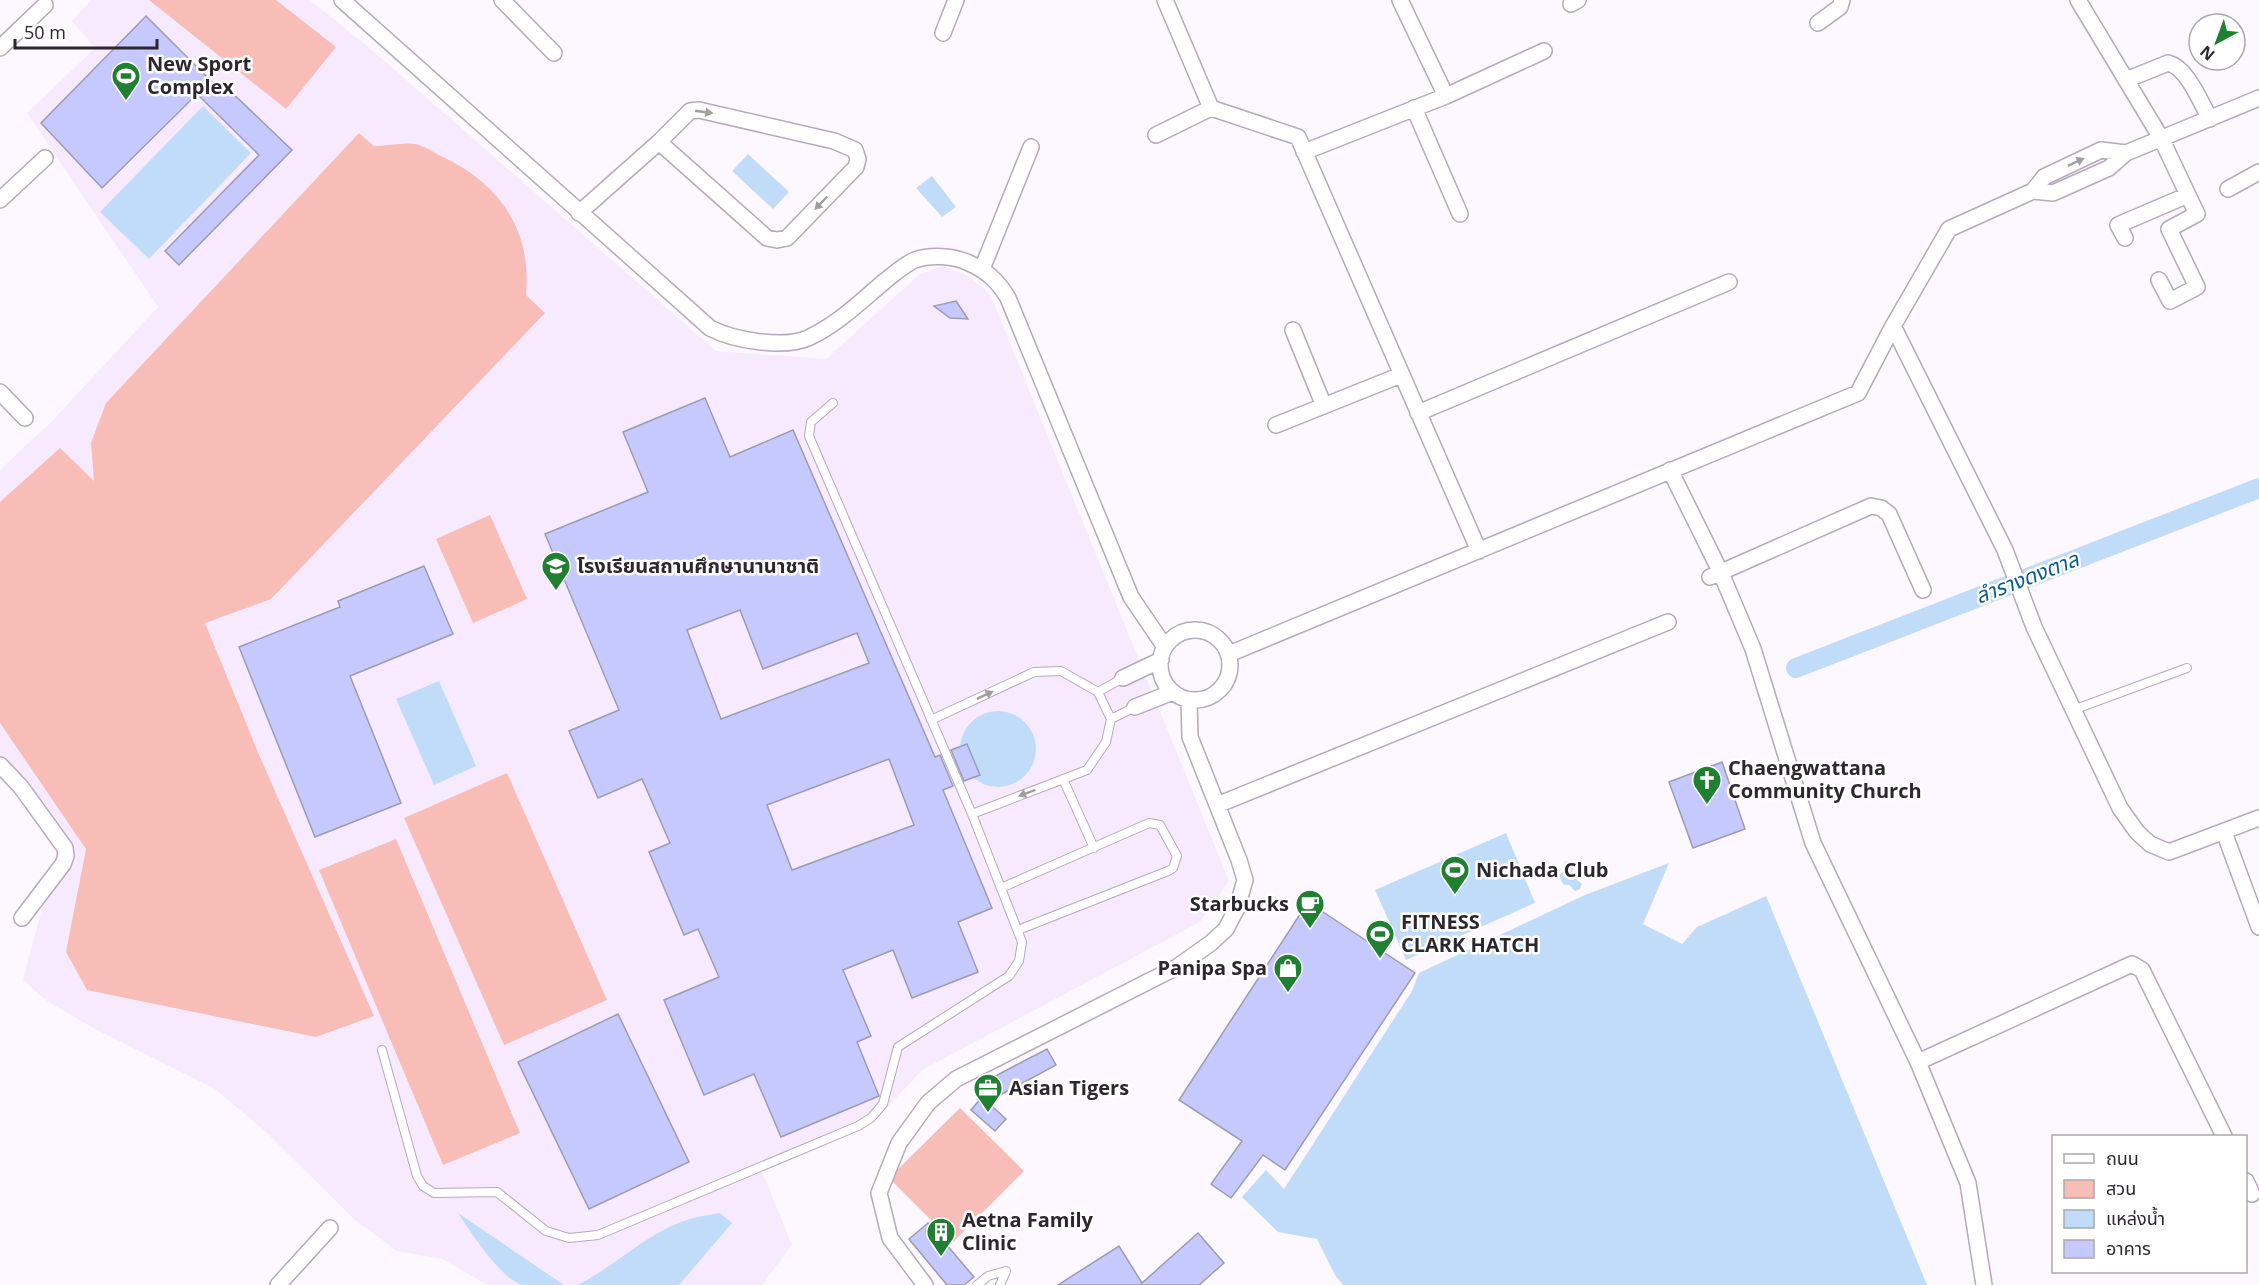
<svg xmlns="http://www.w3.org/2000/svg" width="2259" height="1285" font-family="'Open Sans','Noto Sans Thai',sans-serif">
  <rect width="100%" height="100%" fill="#fdf7ff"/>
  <!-- built -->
  <path fill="#f8eafe" d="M91,0H310L372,50L716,351L826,359L920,274L942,266L968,276L990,294L1229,881L1200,922L922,1070L879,1116L761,1169L792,1245L762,1285H487L442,1259L397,1251L355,1220L266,1132L215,1089L95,1029L47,1001L23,980L59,844L0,760V470L53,420L158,307L27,113L95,48L72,21Z"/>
  <!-- green -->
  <path fill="#f8bdb7" d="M149,0H276L336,47L286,109Z
    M359,133L374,146C387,146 403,142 416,144C424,146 433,152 441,156C499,183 532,229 526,295L545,313L271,599L205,623L260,757L374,1016L316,1037L87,990L66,952L86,849L0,723V502L60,448L94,481L91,443L106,403Z
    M490,515L527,599L473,623L436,539Z
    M507,773L607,1000L504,1045L404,818Z
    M396,839L520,1133L443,1165L319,870Z
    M960,1108L1024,1171L953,1242L889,1178Z"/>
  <!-- water -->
  <path fill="#c1dcf8" d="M203,106L251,153L149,259L100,212Z
    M748,154L789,192L773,209L732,171Z
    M932,176L956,207L942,217L916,188Z
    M439,681L476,766L434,785L396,699Z
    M960 749a38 38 0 1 1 76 0a38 38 0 1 1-76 0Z
    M1506,833L1535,903L1406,960L1375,890Z
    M1569,861L1574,865L1572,871L1577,880L1582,884L1580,889L1575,891L1569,885H1564L1559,877L1561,873L1565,871L1563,867L1565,862Z
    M1669,863L1643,924L1682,944L1697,927L1766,896L1927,1285H1343L1335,1275L1317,1239L1278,1232L1242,1197L1266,1170L1284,1189L1412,991L1419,973L1585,895Z
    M458,1213L564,1285C551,1285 534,1285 522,1285C502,1280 469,1230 458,1213Z
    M720,1213L732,1223L679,1285H577C615,1267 646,1233 687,1220C698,1216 709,1215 720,1213Z"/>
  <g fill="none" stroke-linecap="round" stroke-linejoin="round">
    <!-- canal -->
    <path stroke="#c1dcf8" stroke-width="20" d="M1796,668L2259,488"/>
  </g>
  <!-- building -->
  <path fill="#c6c9fd" stroke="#9b9cb0" stroke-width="1.5" fill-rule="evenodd" d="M146,16L220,90L224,85L292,150L179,265L165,251L259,155L197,94L102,188L41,123Z
    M956,301L968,319L950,318L934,306Z
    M705,398L730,457L793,430L935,757L940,755L953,786L943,790L992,908L958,922L978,972L912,998L893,950L843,970L871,1036L857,1042L879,1096L781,1137L754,1074L704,1095L664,1000L719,977L698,929L684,935L649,852L670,843L642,779L598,798L569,731L619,710L545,534L648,492L623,432ZM740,610L763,669L857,633L869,663L721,719L687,630ZM889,759L914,825L792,870L767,805Z
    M424,566L453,634L350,676L401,803L315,837L239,647L340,607L338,601Z
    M967,744L980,775L964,781L951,750Z
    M1722,762L1745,829L1693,848L1669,782Z
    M1308,902L1415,973L1285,1170L1263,1155L1231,1198L1211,1184L1242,1141L1179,1100Z
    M618,1014L689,1162L589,1209L518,1062Z
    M1047,1049L1056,1065L991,1100L982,1083Z
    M982,1097L1006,1119L995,1131L971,1110Z
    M928,1223L974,1277L964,1285H947L909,1239Z
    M1198,1233L1224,1263L1199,1285H1058L1119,1246L1142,1283Z"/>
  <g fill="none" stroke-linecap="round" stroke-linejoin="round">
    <!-- service casing -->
    <g stroke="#b6a9bb" stroke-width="10">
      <path id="service" d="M1098,692L1123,678
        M2073,710L2187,668
        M1111,719L1135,707
        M931,720L1034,672L1061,671L1098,692L1111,719L1106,742L1087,770L972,814
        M1063,779L1094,848
        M1001,888L1149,823L1160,825L1177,856L1173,868L1168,871L1018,930
        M382,1050L417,1176L423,1186L434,1193L497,1192L546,1231L569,1238L598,1235L858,1126L871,1118L883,1104L898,1047L1009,976L1019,961L1022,942L972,814L809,436L811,422L833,403
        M977,1285L988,1276L1006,1271
        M1000,1285L1006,1271"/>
    </g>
    <!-- minor casing -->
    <g stroke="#b6a9bb" stroke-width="18">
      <path id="minor" d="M342,0L710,328C733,340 783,349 808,338C837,325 861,301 885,281C894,274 905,264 915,260C931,254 954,256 969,263C987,271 998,281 1008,298L1131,597L1165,647
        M502,0L554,53
        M1165,0L1211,108L1298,137L1479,551
        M1400,0L1446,96
        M2078,0L2161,138L2197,214L2169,229L2197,287L2170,301L2159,280
        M1571,4L1578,0
        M1818,23L1840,7L1842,0
        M943,33L956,0
        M0,48L45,5
        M2126,80L2168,63C2187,67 2201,103 2210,119
        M1414,108L1460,214
        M1156,135L1211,108
        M1304,152L1446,96L1544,51
        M2228,189L2259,172
        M2033,191L2053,193L2109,168L2126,153L2259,98
        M0,200L45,158
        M579,213L659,142L690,111L699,110L834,141L855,150L858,159L856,167L787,238L777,240L767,238L659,142
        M2125,238L2118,225L2188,195
        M982,269L1031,147
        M1893,326L2005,550L2034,627L2120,808L2137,832L2150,844L2169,852L2259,818
        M1293,330L1324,406
        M0,392L25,418
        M1418,413L1729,282
        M1276,425L1401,375
        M1670,470L1721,573L1753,649L1813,843L1918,1062L1968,1183L1984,1285
        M1710,577L1871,506L1881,508L1889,514L1923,590
        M1160 665a35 35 0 1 1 70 0a35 35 0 1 1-70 0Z
        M1229,654L1858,393L1893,326L1949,229L2033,191L2044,177L2101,150L2126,153
        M1123,678L1161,660
        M1135,707L1173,692
        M0,765L21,787L65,848L66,856L63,864L22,918
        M1217,805L1668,622
        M2224,832L2259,927
        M1918,1062L2132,964L2142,970L2224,1136
        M2246,1181L2252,1194
        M278,1285L330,1228
        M925,1285L890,1238L879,1193L899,1143L928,1103L956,1079L1177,967L1211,943L1226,929L1237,908L1245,880L1239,860L1190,737L1189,700"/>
    </g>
    <!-- service -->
    <use href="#service" stroke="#fff" stroke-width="8"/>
    <!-- minor -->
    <use href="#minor" stroke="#fff" stroke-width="15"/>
  </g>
  <!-- one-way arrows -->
  <defs><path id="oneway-solid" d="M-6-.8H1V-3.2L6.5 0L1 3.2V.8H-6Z" transform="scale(1.5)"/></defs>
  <g fill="#a09ea1">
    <use href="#oneway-solid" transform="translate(704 112) rotate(8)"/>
    <use href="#oneway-solid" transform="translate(2076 162) rotate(-25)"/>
    <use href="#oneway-solid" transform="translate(821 203) rotate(134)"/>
    <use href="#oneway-solid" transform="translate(985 695) rotate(-25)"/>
    <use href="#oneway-solid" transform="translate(1027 793) rotate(159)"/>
  </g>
  <!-- icons -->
  <defs>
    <g id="stadium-pin" transform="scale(1.5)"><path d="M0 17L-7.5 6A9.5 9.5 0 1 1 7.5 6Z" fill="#208032" stroke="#fff"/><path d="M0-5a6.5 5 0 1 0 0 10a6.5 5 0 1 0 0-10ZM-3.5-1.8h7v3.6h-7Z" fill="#fff"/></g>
    <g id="school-pin" transform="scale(1.5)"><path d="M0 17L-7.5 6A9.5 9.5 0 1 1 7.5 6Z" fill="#208032" stroke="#fff"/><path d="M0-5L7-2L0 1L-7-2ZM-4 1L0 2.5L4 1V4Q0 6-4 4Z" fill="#fff"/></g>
    <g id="church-pin" transform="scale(1.5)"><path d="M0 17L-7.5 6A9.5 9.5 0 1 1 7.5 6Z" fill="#208032" stroke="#fff"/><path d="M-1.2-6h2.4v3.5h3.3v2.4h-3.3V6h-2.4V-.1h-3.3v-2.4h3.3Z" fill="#fff"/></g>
    <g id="cafe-pin" transform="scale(1.5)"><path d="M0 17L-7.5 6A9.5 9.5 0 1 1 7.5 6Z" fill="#208032" stroke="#fff"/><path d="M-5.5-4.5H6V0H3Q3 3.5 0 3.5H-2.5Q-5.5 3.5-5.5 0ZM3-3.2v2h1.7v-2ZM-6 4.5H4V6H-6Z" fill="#fff"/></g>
    <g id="shop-pin" transform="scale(1.5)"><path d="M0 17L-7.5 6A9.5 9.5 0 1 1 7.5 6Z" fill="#208032" stroke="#fff"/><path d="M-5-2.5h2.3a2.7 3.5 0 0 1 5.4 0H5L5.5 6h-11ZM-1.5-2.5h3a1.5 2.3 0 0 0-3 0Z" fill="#fff"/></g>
    <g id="office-pin" transform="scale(1.5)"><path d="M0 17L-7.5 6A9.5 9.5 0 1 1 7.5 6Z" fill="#208032" stroke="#fff"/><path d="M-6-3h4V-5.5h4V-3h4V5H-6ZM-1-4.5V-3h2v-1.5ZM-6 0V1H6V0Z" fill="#fff"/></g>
    <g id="building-pin" transform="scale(1.5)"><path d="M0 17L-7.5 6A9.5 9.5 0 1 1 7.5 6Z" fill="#208032" stroke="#fff"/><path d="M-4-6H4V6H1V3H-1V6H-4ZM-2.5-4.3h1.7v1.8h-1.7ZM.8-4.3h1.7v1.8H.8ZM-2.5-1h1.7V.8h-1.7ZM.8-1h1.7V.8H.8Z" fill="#fff"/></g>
  </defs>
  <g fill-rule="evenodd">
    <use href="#stadium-pin" x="126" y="76"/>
    <use href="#school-pin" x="556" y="566"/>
    <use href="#church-pin" x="1707" y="780"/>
    <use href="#stadium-pin" x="1455" y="870"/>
    <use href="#cafe-pin" x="1310" y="904"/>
    <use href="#stadium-pin" x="1380" y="934"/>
    <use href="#shop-pin" x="1288" y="968"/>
    <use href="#office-pin" x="988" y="1088"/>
    <use href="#building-pin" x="941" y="1232"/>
  </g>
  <g text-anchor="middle" stroke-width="5" stroke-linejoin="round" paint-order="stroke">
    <!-- poi labels -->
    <g font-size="20" font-weight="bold" fill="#2c272e" stroke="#fff" text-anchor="start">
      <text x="147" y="71">New Sport<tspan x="147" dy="23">Complex</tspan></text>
      <text x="577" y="573">โรงเรียนสถานศึกษานานาชาติ</text>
      <text x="1728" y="775">Chaengwattana<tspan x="1728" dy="23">Community Church</tspan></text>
      <text x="1476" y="877">Nichada Club</text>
      <text x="1289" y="911" text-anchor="end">Starbucks</text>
      <text x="1401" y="929">FITNESS<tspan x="1401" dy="23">CLARK HATCH</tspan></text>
      <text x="1267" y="975" text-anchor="end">Panipa Spa</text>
      <text x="1009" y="1095">Asian Tigers</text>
      <text x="962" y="1227">Aetna Family<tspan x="962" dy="23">Clinic</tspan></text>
    </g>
    <!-- water labels -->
    <g font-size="21" font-style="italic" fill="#085a97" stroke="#fff">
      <text transform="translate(2027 578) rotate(-21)" y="7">ลำรางดงตาล</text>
    </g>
  </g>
  <!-- legend -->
  <rect x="2052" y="1135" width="195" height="138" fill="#ffffff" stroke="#aba9ab" stroke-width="1.5"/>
  <rect x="2064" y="1154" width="30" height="9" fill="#ffffff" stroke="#aba9ab" stroke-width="1.5"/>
  <text x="2106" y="1165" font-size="18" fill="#2c272e">ถนน</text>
  <rect x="2064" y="1180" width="30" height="18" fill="#f8bdb7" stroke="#aba9ab" stroke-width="1.5"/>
  <text x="2106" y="1195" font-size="18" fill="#2c272e">สวน</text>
  <rect x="2064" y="1210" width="30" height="18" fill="#c1dcf8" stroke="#aba9ab" stroke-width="1.5"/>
  <text x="2106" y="1225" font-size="18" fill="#2c272e">แหล่งน้ำ</text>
  <rect x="2064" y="1240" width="30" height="18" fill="#c6c9fd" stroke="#aba9ab" stroke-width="1.5"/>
  <text x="2106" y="1255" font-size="18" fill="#2c272e">อาคาร</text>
  <!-- north arrow -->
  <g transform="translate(2217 42) rotate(221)"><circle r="28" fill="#ffffff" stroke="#aba9ab" stroke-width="1.5"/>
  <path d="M0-4.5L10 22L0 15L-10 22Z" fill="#208032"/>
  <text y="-9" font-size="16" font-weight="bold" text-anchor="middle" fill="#2c272e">N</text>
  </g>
  <!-- scale -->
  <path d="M15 39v9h142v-9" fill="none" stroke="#2c272e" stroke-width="3"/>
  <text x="24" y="39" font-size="18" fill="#2c272e" stroke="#ffffff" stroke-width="4.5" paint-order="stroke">50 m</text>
</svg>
